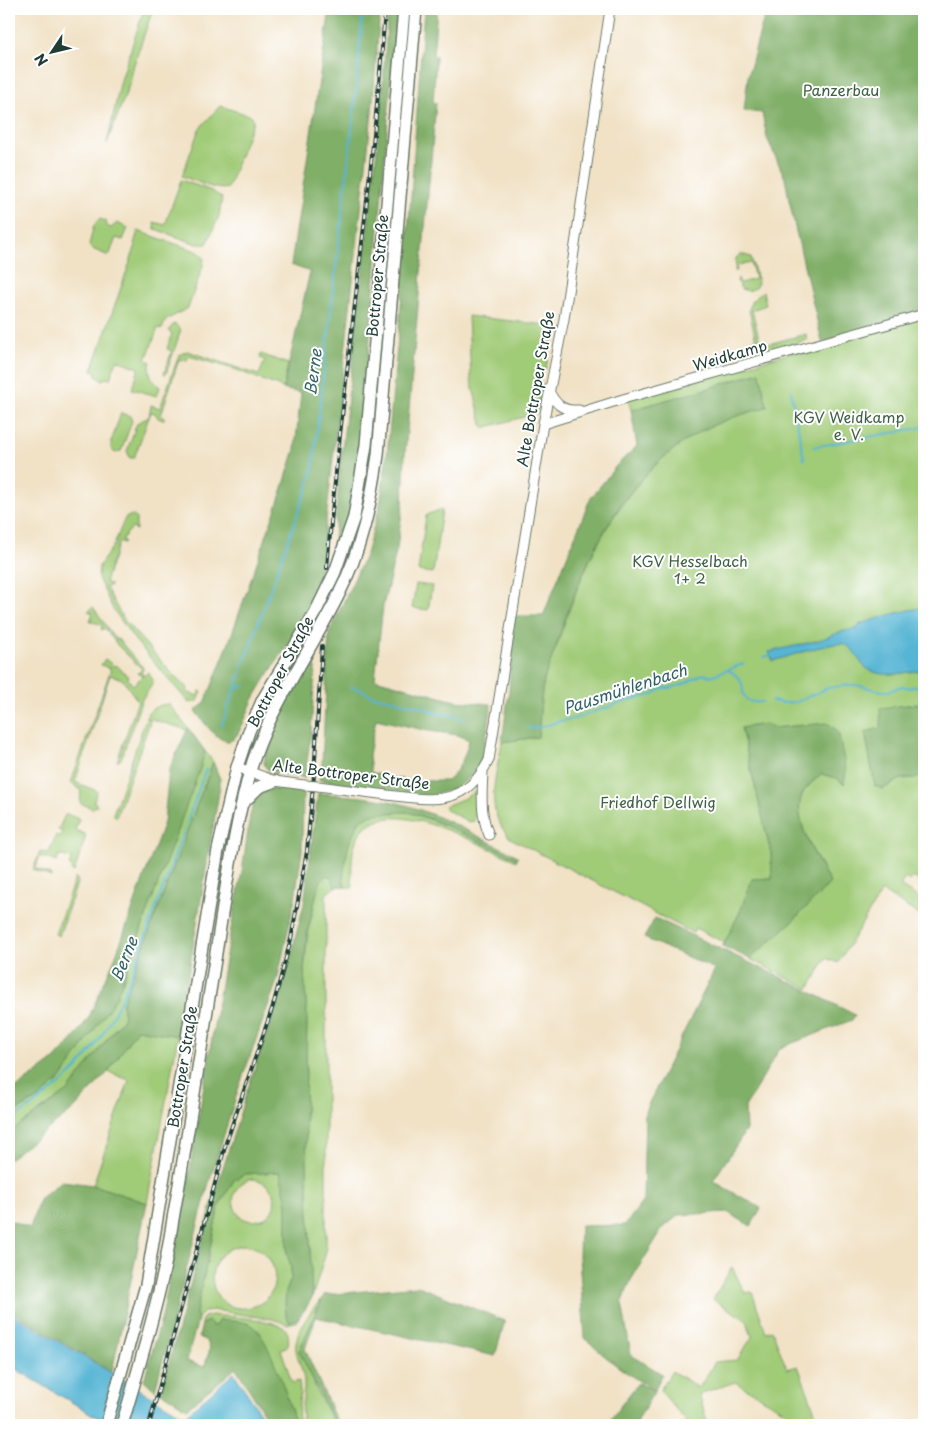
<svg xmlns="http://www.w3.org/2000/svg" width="933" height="1434" font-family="'Playpen Sans',sans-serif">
  <rect width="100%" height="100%" fill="#fff"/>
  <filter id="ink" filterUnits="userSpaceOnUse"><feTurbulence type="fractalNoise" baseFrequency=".02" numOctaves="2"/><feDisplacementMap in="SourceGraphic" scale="10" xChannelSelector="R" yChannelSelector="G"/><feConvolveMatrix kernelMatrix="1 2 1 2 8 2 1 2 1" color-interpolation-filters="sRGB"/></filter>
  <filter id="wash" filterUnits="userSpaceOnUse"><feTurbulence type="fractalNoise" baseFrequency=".0096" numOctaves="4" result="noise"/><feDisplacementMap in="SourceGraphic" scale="20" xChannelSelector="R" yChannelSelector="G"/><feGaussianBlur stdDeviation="1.12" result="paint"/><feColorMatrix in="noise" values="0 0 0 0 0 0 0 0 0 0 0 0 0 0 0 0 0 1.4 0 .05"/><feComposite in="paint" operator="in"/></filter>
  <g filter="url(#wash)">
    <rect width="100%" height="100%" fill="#f1e2c6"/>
    <!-- green -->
    <path fill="#a0cb77" stroke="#608456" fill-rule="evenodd" d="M144,9H153L131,73V80L107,143L121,80Z
      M408,9H411L373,442L371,441Z
      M220,106L252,116L253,121L228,188C218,192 193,180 182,176L199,129Z
      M181,180L212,191L222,198L219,216L207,244H197L155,229L154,222L165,225Z
      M99,219L106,221L107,226L111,228L117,223L128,228L123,240L116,238L109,256L92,249L89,245L94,225Z
      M138,231L199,252L204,258L203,266L188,308L166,320L162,329L158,328L146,360L151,362C147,373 152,380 160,387L157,396L132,389L139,368L117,360L110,379L105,378L103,380L96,376V372L92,370L136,245L134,244Z
      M741,254L751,257L758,283L755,288L749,291L741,289L737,281L738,278L740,283L755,279L751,263L736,266L737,271H735L736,258Z
      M763,291L766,305L752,310L761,346L806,334L807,340L759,353L749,310L751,302Z
      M924,315V703L905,706L881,728L865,732L875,786L883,789L901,779L924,777V855L918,864L924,868V884L913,877L910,881L905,878L900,886L924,901V918L882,891L838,963L826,958L809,989L750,959L796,918L830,883C819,860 788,816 804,791C809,785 816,779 821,774L837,778L843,784L802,725L775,728L765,724L741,728L771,853L772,878L752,879L740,912L723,946L724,942L695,928L693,933L510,838C483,809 496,778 502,742L538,737C540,718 540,698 544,680C547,667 555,651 560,637C586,556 625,473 703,430C723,420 746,413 767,406L759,372L710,388L631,410L628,399Z
      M468,316L555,326L546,368L537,376L535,386L542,390L538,409L535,414L483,428L471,380Z
      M175,324L181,330L166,374H164L172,351L167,349L172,333L168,331L173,325Z
      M187,351L259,375L265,360L260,358L261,354L288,364L283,388L234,369L189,356L186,361L179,359L161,415L165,418L163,420L158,418L155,413L151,412L134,458H130L127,451L137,423L149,417L151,405L160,408L179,355Z
      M121,413L130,416L132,421L122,449L121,451L115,453L111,449V442Z
      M442,510L433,573L418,571L426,516L428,514Z
      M132,515L136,518V530L132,528L122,539L125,542L124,543L119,542L105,582L111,585L106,588L124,620L180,682L188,688L187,692L197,696L200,691L202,692L198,701L189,703L134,639L113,609L98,578L99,566L114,545L125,518Z
      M416,584L432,586L428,610L412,608Z
      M93,607L116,640L118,639L144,669L141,672L144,676L148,672L153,680L150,688L142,699L121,759L119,761H117L138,701L122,679L110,675L75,782L97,791L94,801L97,806L92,808L80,803L81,790L71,783L111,669L101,665L105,659L114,666L116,665L128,676L127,678L133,685L142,677L138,673L142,669L118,646L105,628L101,630L102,625L90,621L93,613L88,611Z
      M169,704L188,728L187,730L148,718L150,719V722L116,817L113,814L148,713C154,706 160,705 169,704Z
      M205,751L213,762L122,1004L124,1017L68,1091L9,1133V1115L39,1098L121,987Z
      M475,791L478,796L474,821L469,822L445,809V806L465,798Z
      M408,812C446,824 481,841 517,859L516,861C460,836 338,765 353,887H345C340,871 349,836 359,822C361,819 368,815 372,814C383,811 397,812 408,812Z
      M65,815H69L79,819L75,830L85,834V839L74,872L71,871L72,867L69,866L72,858L59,855L57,862L39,856L36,869L51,875V877L33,870L40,852L49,853L56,835L60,838L62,831L58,830Z
      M327,875L332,877L335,887L326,894V1252L312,1298L305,1112L307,1017L304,971L308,932L319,883Z
      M75,878L78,880L59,936L55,934Z
      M137,1029L178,1036L147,1203L93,1185L129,1080L108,1072Z
      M280,1172L287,1202V1254L291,1266V1279L286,1291V1315L293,1321L301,1314L296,1322L287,1324L272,1319L212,1310L204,1312L198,1318L196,1313L219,1206L234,1180L245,1174ZM251,1179C277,1180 284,1214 259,1220C232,1227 222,1187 251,1179ZM242,1245C284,1247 286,1305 245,1308C205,1311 199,1252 242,1245Z
      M732,1267L745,1293L752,1292L766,1332L772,1330L787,1369L798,1366L820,1425H795L793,1416L735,1382L699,1394L708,1425H689L660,1390L672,1371L699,1388L715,1362L737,1360L752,1337L747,1321L713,1299Z
      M321,1300L299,1351L310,1371L316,1390L335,1425H304C298,1409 305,1399 304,1384C304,1372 298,1361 296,1350C293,1336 311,1309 321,1300Z
      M212,1315C227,1317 279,1318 287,1331C289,1336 289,1341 288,1346L281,1349L292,1383L299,1381C302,1396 296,1410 300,1425H296C285,1393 274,1362 259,1331L232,1322L219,1320L216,1325L212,1326L208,1321L202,1324L201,1321L204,1317Z"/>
    <!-- forest -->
    <path fill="#80af68" stroke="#50764e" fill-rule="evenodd" d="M330,9H380L372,112L318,592C311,605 303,619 296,632C282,655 266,676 253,700C249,708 240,736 232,740C220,747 202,719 195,711L205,703L228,645L281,494L295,449L301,393L283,389L310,272L291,265Z
      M388,9H397L363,422L352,503L345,530L332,562L341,458L381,114Z
      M424,9H437L433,55L436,57L433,103H436L405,454L403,505L397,548L383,606L375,679L455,701L491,704C491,717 487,729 485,742C484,747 484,753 483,757C476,781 447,795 425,795L319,780L322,763L329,633L366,554L380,505L387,455L411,197ZM376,719L429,731L458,735L469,740C465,756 460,770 447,781C422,781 395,781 371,772L369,755Z
      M763,9H924V313L822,342L792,214L785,178L767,138L762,113L744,111L748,76L764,17Z
      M760,372L767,407C746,413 723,420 703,430C624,473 586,556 559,637C555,652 548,666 544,680C540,698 540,719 538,737L502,742L509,691L514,616H543L590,499L617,465L637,446L631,410L710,388Z
      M316,654L311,732L305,778L269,771L264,765C265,731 298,683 316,654Z
      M924,703V777L901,779L883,789L875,786L865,732L881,728L880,708Z
      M827,723L838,731L846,770L844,784L837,778L821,774C816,779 808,785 804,791C788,816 818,860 830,883L796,918L750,959L723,946L740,912L752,879L772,878L771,853L741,728L765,724L775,728Z
      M188,728L205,751L201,766L116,998L60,1080L39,1098L9,1115V1086L15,1089L53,1061L76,1036L89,1017L115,958L164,822L169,770Z
      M213,762L220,779V786L178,1036L137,1029L108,1072L73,1110L9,1159V1133L68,1091L124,1017L122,1004Z
      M270,789L303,791L302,851L295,898L277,981L239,1087L208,1186L155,1390L144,1380L162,1317L186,1193L225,960L242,872L250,816L254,802L262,793Z
      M318,793C348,796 380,797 409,806C447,818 482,839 518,856L517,859L434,820L408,812L372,814L359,821L349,844L343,875V881L346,886L335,887L332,878L327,875L319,883L307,933L304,971L307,1017L305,1112L312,1298C306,1307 301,1319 289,1322L286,1315L285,1304L286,1291L291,1279V1266L287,1254V1204L280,1172L245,1174L234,1180L219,1206L196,1313L198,1319L187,1361L204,1367L210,1349L207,1341L199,1337L202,1324L208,1321L211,1323L212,1326L216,1325L219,1320C227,1321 242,1321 250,1324C268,1331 290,1406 296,1425H271L236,1368L187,1408L161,1392L216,1190L247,1091L282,990L304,904Z
      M655,918L803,988L855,1015L852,1020L780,1048L745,1107L746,1130L713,1181L761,1208L751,1226L727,1212L679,1215L663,1228L631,1280L622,1303L631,1355L662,1374L655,1390C629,1376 606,1359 585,1338L579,1257L580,1226L625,1225L643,1201L645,1111L715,969L644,938Z
      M62,1181L93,1185L147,1203L112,1372L9,1310V1220L30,1228L40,1198Z
      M418,1286L505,1321L495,1356L316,1317L305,1349L338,1425H335L299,1351L324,1295Z
      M638,1383L655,1391L649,1400L635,1425H606Z"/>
    <!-- water -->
    <path fill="#56b5d4" stroke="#3a7984" d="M924,607V670C905,672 876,681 862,664C857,657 853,647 844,644C833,641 787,657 773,661L769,652L820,640L843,631L857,629L860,624L896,613Z
      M9,1312L184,1416L234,1373L268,1425H110L9,1365Z"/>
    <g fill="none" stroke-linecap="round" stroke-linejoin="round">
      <!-- stream -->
      <path stroke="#56b5d4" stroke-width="2" d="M791,391L804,459
        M813,447L924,427
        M764,657L771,655
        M728,670C734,673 740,678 742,684C744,690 742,687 743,692C744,702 754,703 762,702
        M351,687L362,690L370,695L423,707L438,714L452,715L465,719
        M236,688L245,686
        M772,701L783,703L796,702L828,688L847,685H856L882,691H889L902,686L910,688L916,686L924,687
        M222,725L312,474L355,104L363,9
        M528,728L541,727L560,721L573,719L626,701L652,695L663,688H670L684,684L703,674L711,676L743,664
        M9,1122C33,1105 57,1089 77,1068C117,1025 135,966 154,912C172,864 189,817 206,769"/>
    </g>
  </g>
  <g filter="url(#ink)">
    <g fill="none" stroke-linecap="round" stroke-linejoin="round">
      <!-- tertiary casing -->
      <g stroke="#687767" stroke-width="11">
        <path id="tertiary" d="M550,393C557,406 564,411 579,410
          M543,424L623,399L924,314
          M237,767L275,781L304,785
          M483,772C482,794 480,814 489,835
          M318,786C341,789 364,792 387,795C433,800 464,808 489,760L543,424L564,319L610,9"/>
      </g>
      <!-- primary casing -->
      <g stroke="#687767" stroke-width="14">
        <path id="primary" d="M243,803L259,787L275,781
          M106,1425L146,1285L218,850L237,767L249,731L263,699L316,611L335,572L354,517L366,445L404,9
          M122,1425C136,1378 150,1331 161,1283C167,1260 170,1236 174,1213C187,1141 198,1069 209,997C221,926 229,853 247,782C264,714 307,658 338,596C361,551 371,504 378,455L416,9"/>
      </g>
      <!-- tertiary -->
      <use href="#tertiary" stroke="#fff" stroke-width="9"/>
      <!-- primary -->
      <use href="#primary" stroke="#fff" stroke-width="11"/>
      <!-- rail casing -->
      <g stroke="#1f3d34" stroke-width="4">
        <path id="rail" d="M327,568C342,381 372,196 385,9
          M149,1425L226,1143L273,1006L291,939L307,851L314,775L322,646"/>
      </g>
      <!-- rail -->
      <use href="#rail" stroke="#fff" stroke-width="2" stroke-dasharray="5.5" stroke-linecap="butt"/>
      <!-- tertiary-bridge casing -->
      <g stroke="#687767" stroke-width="11" stroke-linecap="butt">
        <path id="tertiary-bridge" d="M304,785L318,786"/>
      </g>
      <!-- tertiary-bridge -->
      <use href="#tertiary-bridge" stroke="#fff" stroke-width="9"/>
    </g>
  </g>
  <g text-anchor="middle" stroke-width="4" stroke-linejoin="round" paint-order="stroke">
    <!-- park labels -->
    <g font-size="15" fill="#3f6045" stroke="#fff">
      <text x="841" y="96">Panzerbau</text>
      <text x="849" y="423">KGV Weidkamp<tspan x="849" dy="17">e. V.</tspan></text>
      <text x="690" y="567">KGV Hesselbach<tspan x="690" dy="17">1+ 2</tspan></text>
      <text x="658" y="808">Friedhof Dellwig</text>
    </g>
    <!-- street labels -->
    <g font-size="15" fill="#1f3d34" stroke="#fff">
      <text transform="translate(378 276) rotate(-85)" y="5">Bottroper Straße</text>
      <text transform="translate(730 356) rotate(-16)" y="5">Weidkamp</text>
      <text transform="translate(536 389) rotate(-80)" y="5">Alte Bottroper Straße</text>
      <text transform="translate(281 672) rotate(-62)" y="5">Bottroper Straße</text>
      <text transform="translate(351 775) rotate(7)" y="5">Alte Bottroper Straße</text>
      <text transform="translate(183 1067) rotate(-81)" y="5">Bottroper Straße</text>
    </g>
    <!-- water labels -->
    <g font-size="16" font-style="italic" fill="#306164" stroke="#fff">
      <text transform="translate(313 372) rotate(-83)" y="6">Berne</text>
      <text transform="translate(625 689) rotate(-18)" y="6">Pausmühlenbach</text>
      <text transform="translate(124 959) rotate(-68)" y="6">Berne</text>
    </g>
  </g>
  <!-- margin -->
  <rect width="933" height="1434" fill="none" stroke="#fff" stroke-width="30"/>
  <!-- north arrow -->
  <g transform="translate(52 52) rotate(235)" stroke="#ffffff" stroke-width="4" paint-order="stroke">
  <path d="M0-4L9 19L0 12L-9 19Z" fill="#1f3d34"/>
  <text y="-8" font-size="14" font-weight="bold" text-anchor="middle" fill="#1f3d34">N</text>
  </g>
</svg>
